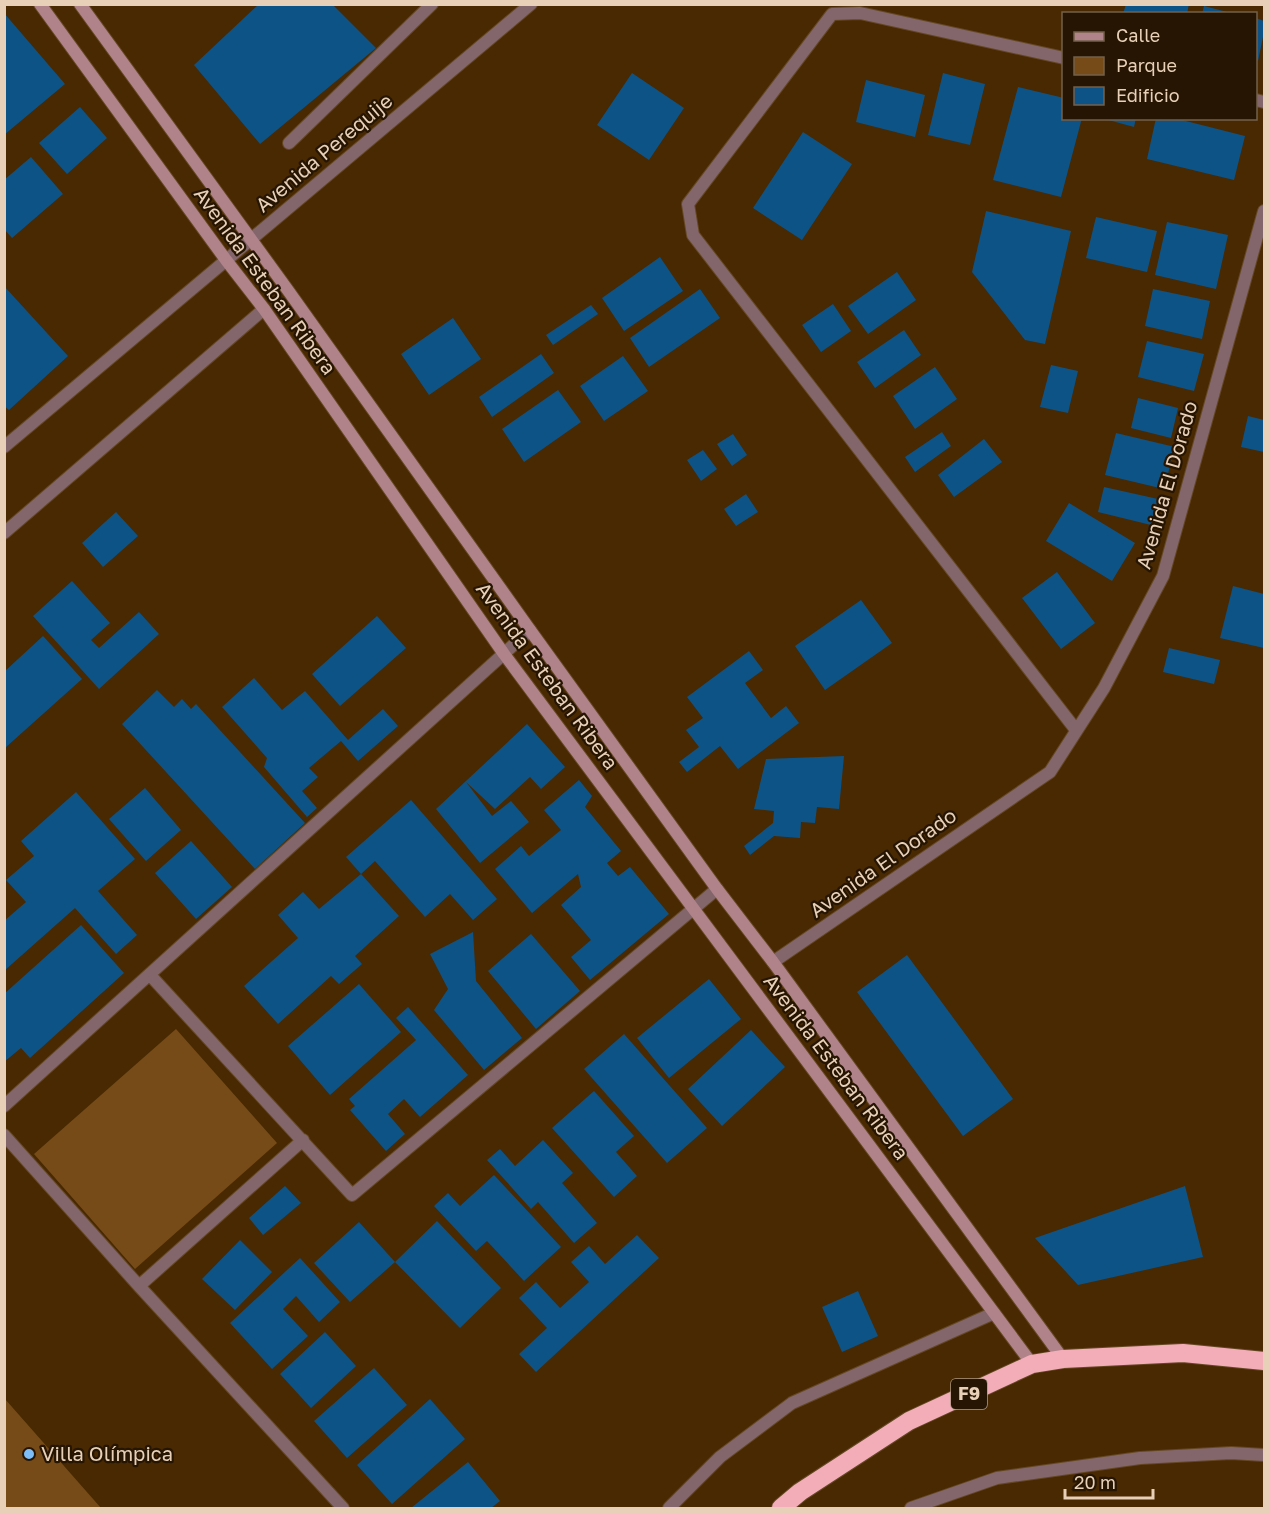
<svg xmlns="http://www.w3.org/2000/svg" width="1269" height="1513" font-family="'Golos Text',sans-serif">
  <rect width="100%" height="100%" fill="#482902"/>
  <!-- green -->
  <path fill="#764b17" d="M176,1029L277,1143L135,1269L34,1154Z
    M4,1399H5L101,1508H5Z"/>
  <!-- building -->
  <path fill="#0e5385" d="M259,4H332L376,48L260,144L194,65Z
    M1126,4H1189L1187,14H1123Z
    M1204,6L1231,13V14H1202Z
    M4,13L65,84L4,135Z
    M1256,18L1264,21V32L1258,61L1256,60Z
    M632,73L684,108L649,160L597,125Z
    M943,73L985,84L970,145L928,135Z
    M866,80L925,95L915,137L856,122Z
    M1018,87L1064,98V118H1082L1061,197L993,180Z
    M80,107L107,138L67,174L39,143Z
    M1101,118H1136L1134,127Z
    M1156,118H1174L1245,136L1234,180L1147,159Z
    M803,132L852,164L802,240L753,208Z
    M31,157L63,194L12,238L4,229V180Z
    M986,211L1071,231L1045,344L1025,340L972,272Z
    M1096,217L1157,231L1147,272L1086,258Z
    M1167,222L1228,235L1216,289L1155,275Z
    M660,257L683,291L624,331L602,298Z
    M897,272L916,300L868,334L848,306Z
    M4,286L68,356L9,410L4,406Z
    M700,289L720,318L649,367L630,338Z
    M1153,289L1210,301L1202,339L1145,326Z
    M833,304L851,331L821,352L802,325Z
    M591,305L598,314L553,345L546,335Z
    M453,318L481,359L429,395L401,354Z
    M904,330L921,355L875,388L857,362Z
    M1147,341L1204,354L1194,391L1138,377Z
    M541,354L554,373L492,417L479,397Z
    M623,356L648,391L604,421L580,386Z
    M1051,365L1078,371L1068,413L1040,407Z
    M935,367L957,399L915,429L893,396Z
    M558,390L581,422L524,462L502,429Z
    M1138,398L1178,408L1171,438L1131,428Z
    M1248,416L1264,420V452L1241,447Z
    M942,432L951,446L915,472L905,457Z
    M1116,433L1175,447L1164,489L1105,475Z
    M733,434L747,455L732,466L717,444Z
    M984,439L1002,462L954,497L938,475Z
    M703,450L717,469L701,481L687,460Z
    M1104,487L1158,499L1151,525L1098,512Z
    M746,494L758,512L736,526L724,509Z
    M1069,503L1135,543L1112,581L1046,541Z
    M116,512L138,536L103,567L82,543Z
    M1057,572L1095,623L1061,649L1022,598Z
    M72,581L110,623L91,640L99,648L139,612L159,634L99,689L33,616Z
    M1233,586L1264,594V648L1220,638Z
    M861,600L892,643L825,690L795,646Z
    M377,616L406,648L340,706L312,674Z
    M43,636L82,679L5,748V671Z
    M1169,648L1220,660L1214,684L1163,672Z
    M749,651L763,670L745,683L771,718L786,706L799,723L738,769L720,746L687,772L679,762L699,747L686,730L703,718L687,697Z
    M254,678L282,710L305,691L348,740L383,709L398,726L358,761L341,741L309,768L318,777L302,791L317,808L307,817L264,767L267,758L222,707Z
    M157,690L174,707L182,699L191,709L196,704L305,823L255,869L122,724Z
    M527,724L565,767L541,789L530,777L495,809L466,782L492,816L511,801L529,822L480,863L436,809Z
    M844,756L839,809L817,807L815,823L801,822L800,838L774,836L750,855L744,846L773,823L774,811L754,809L766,759Z
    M579,780L592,796L585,807L621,851L607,863L618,876L630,867L669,914L590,980L571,957L591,940L561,905L581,887L578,874L532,913L495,869L521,846L529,856L561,830L544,810Z
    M145,788L181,830L146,861L109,819Z
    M76,792L135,859L98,891L137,935L116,954L75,908L4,971V921L26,902L6,880L34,856L21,841Z
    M411,800L497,899L473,920L450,894L425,917L375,861L361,874L346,857Z
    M191,841L232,887L196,919L155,873Z
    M361,874L399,916L355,956L362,964L339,984L331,976L278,1024L244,986L298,938L278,915L303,892L319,909Z
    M81,925L124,973L30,1058L21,1048L4,1062V994Z
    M473,932L476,981L522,1038L484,1070L434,1010L448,989L430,954Z
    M531,934L580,991L536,1029L488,971Z
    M907,955L1013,1099L963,1136L857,992Z
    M709,979L741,1019L669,1078L637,1038Z
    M359,984L401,1032L330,1095L288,1046Z
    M408,1007L468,1075L420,1117L404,1099L388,1114L405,1134L386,1151L350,1110L355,1106L349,1099L416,1040L396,1018Z
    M751,1030L785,1067L722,1126L688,1089Z
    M624,1034L707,1128L667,1163L584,1069Z
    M594,1091L634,1136L616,1152L637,1176L614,1197L552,1128Z
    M543,1140L573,1173L562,1183L597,1223L574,1243L538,1202L531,1209L487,1160L500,1149L515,1166Z
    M494,1175L561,1247L524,1281L487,1241L476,1251L434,1206L448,1193L460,1206Z
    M285,1186L301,1203L263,1235L249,1218Z
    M1185,1186L1203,1257L1078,1285L1035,1238Z
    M437,1221L501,1288L460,1328L395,1262L350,1302L314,1263L359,1222L395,1262Z
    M637,1235L659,1258L536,1372L519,1354L547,1328L519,1298L536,1282L560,1308L589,1282L571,1262L589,1246L605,1264Z
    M240,1240L272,1272L235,1310L202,1279Z
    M300,1258L340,1302L319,1322L296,1296L283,1309L308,1336L272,1369L230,1323Z
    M858,1291L878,1336L842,1352L822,1307Z
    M325,1332L356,1366L311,1408L280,1374Z
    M374,1368L407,1405L347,1458L314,1421Z
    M430,1399L465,1439L392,1504L357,1465Z
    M468,1462L500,1501L491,1508H411Z"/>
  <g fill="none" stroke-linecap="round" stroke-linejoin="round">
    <!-- street casing -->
    <g stroke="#654723" stroke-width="14">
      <path id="street" d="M1064,58L860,13L832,14L688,204L693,235L1076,730
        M1256,100L1264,102
        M289,143L432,4
        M4,447L531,4
        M4,533L264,309
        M773,962L1050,772L1104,688L1163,576L1264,211
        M150,975L352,1195L717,889
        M4,1106L530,630
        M4,1135L139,1286L343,1508
        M139,1286L303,1140
        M669,1508L720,1457L792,1403L994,1313
        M911,1508L997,1478L1140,1458L1231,1453L1264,1455"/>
    </g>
    <!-- secondary casing -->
    <g stroke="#654723" stroke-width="14">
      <path id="secondary" d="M40,4L226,260L264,309L504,654L1032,1364
        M80,4L287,289L530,630L717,889L773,962L1063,1359"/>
    </g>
    <!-- highway casing -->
    <g stroke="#654723" stroke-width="20">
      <path id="highway" d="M781,1508L800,1492L909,1421L1032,1364L1063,1359L1183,1353L1264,1361"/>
    </g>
    <!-- street -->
    <use href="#street" stroke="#83666b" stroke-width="12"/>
    <!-- secondary -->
    <use href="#secondary" stroke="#b0838b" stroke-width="12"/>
    <!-- highway -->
    <use href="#highway" stroke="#f3adb9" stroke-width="18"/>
  </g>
  <!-- markers -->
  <circle fill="#7dbef9" stroke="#261503" stroke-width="2" cx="29" cy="1454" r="6"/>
  <g text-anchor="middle" stroke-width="4.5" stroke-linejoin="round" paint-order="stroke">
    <!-- shield labels -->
    <rect fill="#261503" stroke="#ae9882" stroke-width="1.5" x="951" y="1379" width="36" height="30" rx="4.5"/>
    <g font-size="18" font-weight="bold" fill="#e8d0b8">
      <text x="969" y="1400">F9</text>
    </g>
    <!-- street labels -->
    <g font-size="20" fill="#e8d0b8" stroke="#261503">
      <text transform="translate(324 153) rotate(-40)" y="7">Avenida Perequije</text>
      <text transform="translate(265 281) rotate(54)" y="7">Avenida Esteban Ribera</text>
      <text transform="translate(1167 485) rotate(-74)" y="7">Avenida El Dorado</text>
      <text transform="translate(547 676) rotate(54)" y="7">Avenida Esteban Ribera</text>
      <text transform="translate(883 863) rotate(-35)" y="7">Avenida El Dorado</text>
      <text transform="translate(836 1067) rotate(53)" y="7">Avenida Esteban Ribera</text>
    </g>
    <!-- poi labels -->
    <g font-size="20" fill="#e8d0b8" stroke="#261503" text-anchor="start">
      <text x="41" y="1461">Villa Olímpica</text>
    </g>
  </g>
  <!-- border -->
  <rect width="1269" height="1513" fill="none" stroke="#e8d0b8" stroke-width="12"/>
  <!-- legend -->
  <rect x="1062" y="12" width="195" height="108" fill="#261503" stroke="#74604b" stroke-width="1.5"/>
  <rect x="1074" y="32" width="30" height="9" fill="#b0838b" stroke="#74604b" stroke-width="1.5"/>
  <text x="1116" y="42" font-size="18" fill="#e8d0b8">Calle</text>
  <rect x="1074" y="57" width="30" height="18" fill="#764b17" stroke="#74604b" stroke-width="1.5"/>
  <text x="1116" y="72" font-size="18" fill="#e8d0b8">Parque</text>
  <rect x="1074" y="87" width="30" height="18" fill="#0e5385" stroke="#74604b" stroke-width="1.5"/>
  <text x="1116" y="102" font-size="18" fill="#e8d0b8">Edificio</text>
  <!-- scale -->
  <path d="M1065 1489v9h88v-9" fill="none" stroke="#e8d0b8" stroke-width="3"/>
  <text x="1074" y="1489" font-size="18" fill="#e8d0b8" stroke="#261503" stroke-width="4.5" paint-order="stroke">20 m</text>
</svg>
